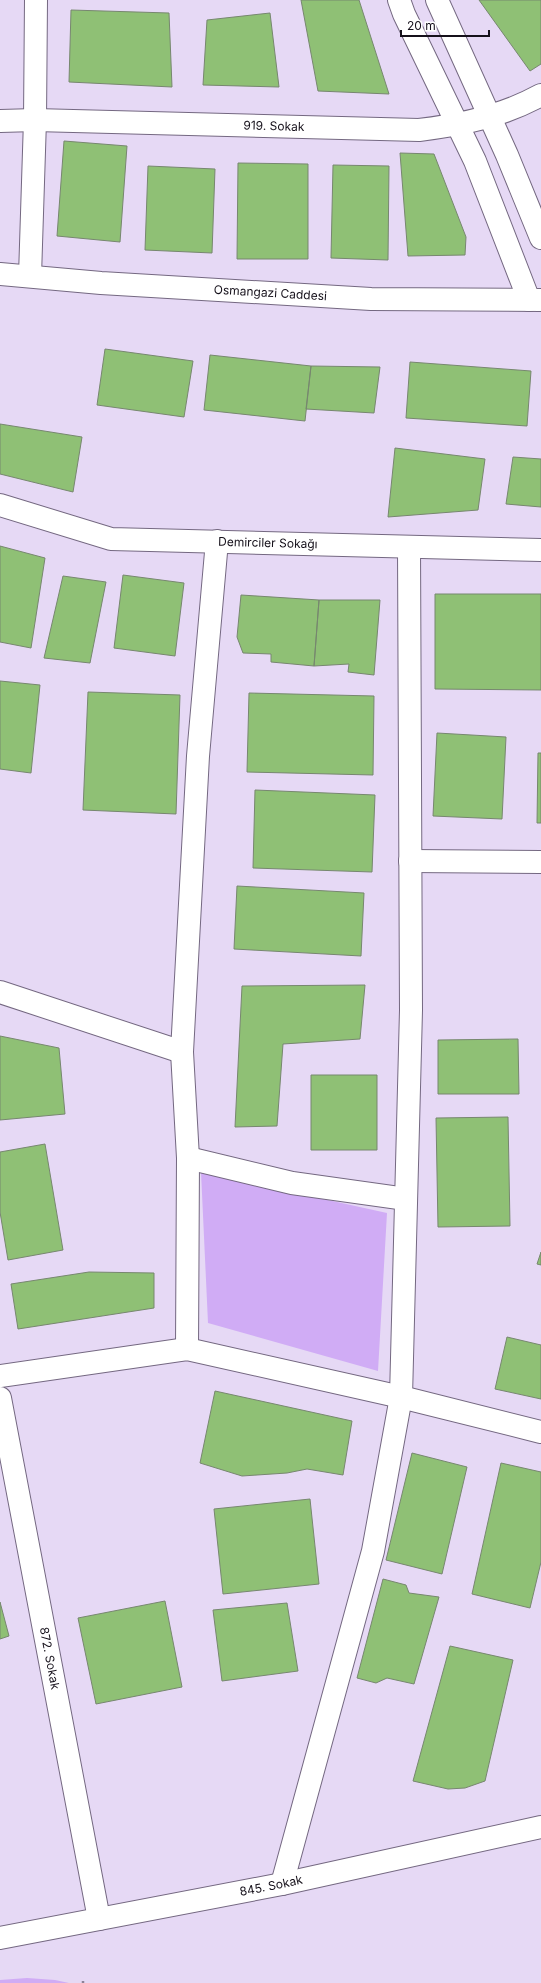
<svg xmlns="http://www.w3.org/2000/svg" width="541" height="1983" font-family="Inter,sans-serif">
  <rect width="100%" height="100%" fill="#e6d9f5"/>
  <!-- green -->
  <path fill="#d0acf5" d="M201,1172L387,1213L378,1371L208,1323Z
    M27,1978L55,1980L69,1983H0V1980Z"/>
  <!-- building -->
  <path fill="#8fc075" stroke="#77876f" d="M301,0H359L389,94L318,91Z
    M479,0H541V64L530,71Z
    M71,10L169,13L172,87L69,82Z
    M270,13L279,87L203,85L207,20Z
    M64,141L127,146L120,242L57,236Z
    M400,153L434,154L466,237L465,255L408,256Z
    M238,163L308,164V259H237Z
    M333,165L389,166L388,260L331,258Z
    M148,166L215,169L212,253L145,250Z
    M105,349L193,361L184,417L97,405Z
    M210,355L311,366L305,421L204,410Z
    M410,362L531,371L527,426L406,418Z
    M311,366L380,367L374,413L306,409Z
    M0,424L82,437L73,492L0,474Z
    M395,448L485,459L478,510L388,517Z
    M513,457L541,459V507L506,504Z
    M0,546L45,558L31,648L0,642Z
    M123,575L184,583L175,656L114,648Z
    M63,576L106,582L90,663L44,658Z
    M435,594H541V690L435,689Z
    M241,595L319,600L314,666L271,662V654L243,653L237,637Z
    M319,600H380L374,675L348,672L349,664L314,666Z
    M0,681L40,685L31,773L0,769Z
    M88,692L180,695L176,814L83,810Z
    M249,693L374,696L373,775L247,772Z
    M437,733L506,737L502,819L433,816Z
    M538,753H541V823H537Z
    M255,790L375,795L372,872L253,868Z
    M237,886L364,893L361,956L234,949Z
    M365,985L360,1039L283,1044L277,1126L235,1127L242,986Z
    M0,1036L59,1048L65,1114L0,1120Z
    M518,1039L519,1094H438V1040Z
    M311,1075H377V1150H311Z
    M508,1117L510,1226L438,1227L436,1118Z
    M45,1144L63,1250L8,1260L0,1212V1152Z
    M541,1252V1265L537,1264Z
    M89,1272L154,1273V1308L18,1329L11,1284Z
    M507,1337L541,1345V1399L495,1389Z
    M215,1391L352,1421L343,1475L307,1469L287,1473L242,1476L200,1463Z
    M412,1453L467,1467L442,1574L386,1560Z
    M501,1463L541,1472V1562L530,1608L472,1594Z
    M310,1499L319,1584L223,1594L214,1509Z
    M383,1579L406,1585L409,1593L439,1597L414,1684L387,1678L376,1683L357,1678Z
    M165,1601L182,1687L96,1704L78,1618Z
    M0,1602L9,1636L0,1639Z
    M287,1603L298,1671L222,1681L213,1610Z
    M450,1646L513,1660L485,1781L465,1788L448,1789L413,1781Z"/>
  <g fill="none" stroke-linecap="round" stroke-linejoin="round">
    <!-- minor casing -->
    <g stroke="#746881" stroke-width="24">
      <g id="minor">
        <path id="s1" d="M0,121L35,120L419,130C462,125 503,116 541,95"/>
        <path d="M30,276L35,120L36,0"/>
        <path id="s2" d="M0,505L111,539L541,550"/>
        <path d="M410,861L541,862"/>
        <path d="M0,992L182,1052"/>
        <path d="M188,1158L292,1183L406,1199"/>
        <path d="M187,1349L188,1158L182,1052L198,756L217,541"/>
        <path d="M0,1376L187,1349L401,1397L541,1432"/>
        <path id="s3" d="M0,1398L99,1919"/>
        <path d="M282,1884L373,1551L401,1397L411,1010L409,547"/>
      </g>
    </g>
    <!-- tertiary casing -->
    <g stroke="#746881" stroke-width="24">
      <g id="tertiary">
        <path d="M399,0L404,14L475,161L529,300"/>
        <path d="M437,0L507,155L541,238"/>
        <path id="s4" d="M0,1938L282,1884L541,1827"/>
      </g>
    </g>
    <!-- secondary casing -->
    <g stroke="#746881" stroke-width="24">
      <g id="secondary">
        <path id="s5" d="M0,274L101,283L371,299L541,300"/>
      </g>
    </g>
    <!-- path -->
    <path stroke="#8d8397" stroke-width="2.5" stroke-dasharray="3 3" stroke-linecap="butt" d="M83,1981V1983"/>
    <!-- minor -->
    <use href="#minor" stroke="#fff" stroke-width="22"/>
    <!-- tertiary -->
    <use href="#tertiary" stroke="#fff" stroke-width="22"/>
    <!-- secondary -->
    <use href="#secondary" stroke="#fff" stroke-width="22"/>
  </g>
  <g text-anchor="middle" stroke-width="3.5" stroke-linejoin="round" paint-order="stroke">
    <!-- street labels -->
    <g font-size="12" fill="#15101a" stroke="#fff">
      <text dy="4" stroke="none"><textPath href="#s1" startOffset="274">919. Sokak</textPath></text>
      <text dy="4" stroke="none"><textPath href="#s5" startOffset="271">Osmangazi Caddesi</textPath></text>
      <text dy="4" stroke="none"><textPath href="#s2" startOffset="273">Demirciler Sokağı</textPath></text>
      <text dy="4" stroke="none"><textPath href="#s3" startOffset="265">872. Sokak</textPath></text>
      <text dy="4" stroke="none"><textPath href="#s4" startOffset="276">845. Sokak</textPath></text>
    </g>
  </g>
  <!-- scale -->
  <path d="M401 30v6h88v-6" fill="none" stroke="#15101a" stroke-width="2"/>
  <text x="407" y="30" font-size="12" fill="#15101a" stroke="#ffffff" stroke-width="3" paint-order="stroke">20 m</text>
</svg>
